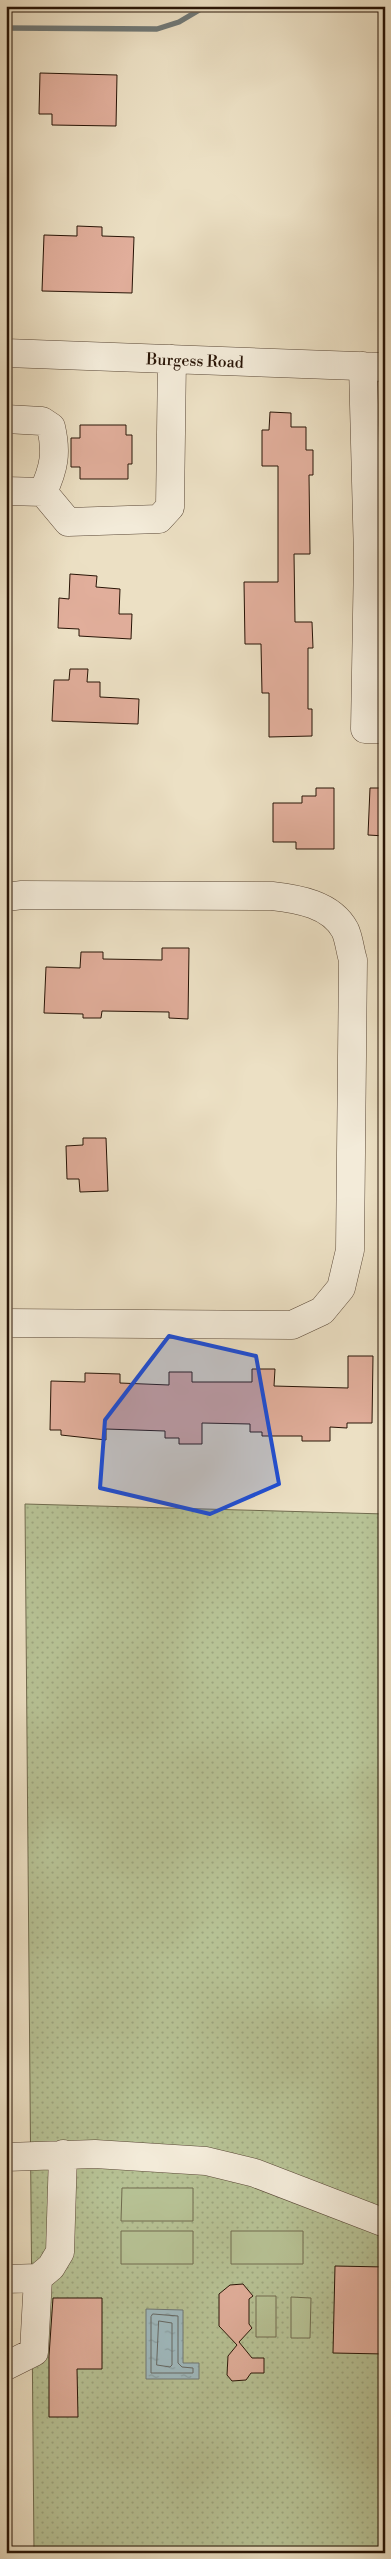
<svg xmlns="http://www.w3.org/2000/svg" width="391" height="2559" font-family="'Libre Bodoni',serif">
  <defs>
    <pattern id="grass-dots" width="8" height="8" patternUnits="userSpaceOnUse" patternTransform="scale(1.25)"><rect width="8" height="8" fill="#b7c295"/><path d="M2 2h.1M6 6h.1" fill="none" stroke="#9da67f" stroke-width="1.8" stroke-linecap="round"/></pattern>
    <pattern id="water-ripples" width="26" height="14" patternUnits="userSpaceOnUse" patternTransform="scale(1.25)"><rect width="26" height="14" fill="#9fbac0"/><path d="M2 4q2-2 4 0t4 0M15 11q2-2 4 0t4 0" fill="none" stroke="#899fa4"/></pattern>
  </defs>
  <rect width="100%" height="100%" fill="#ece0c4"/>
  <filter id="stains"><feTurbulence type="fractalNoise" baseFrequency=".004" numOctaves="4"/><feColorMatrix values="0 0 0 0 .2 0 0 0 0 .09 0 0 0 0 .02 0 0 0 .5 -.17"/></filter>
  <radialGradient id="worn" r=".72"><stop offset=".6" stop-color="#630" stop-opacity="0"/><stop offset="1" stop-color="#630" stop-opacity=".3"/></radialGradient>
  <!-- grass -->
  <path fill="url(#grass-dots)" stroke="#706b4e" d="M25,1504L385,1514V2553H34Z"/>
  <!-- pitch -->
  <path fill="#b7c295" stroke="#706b4e" d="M122,2188H193V2221H121Z
    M121,2231H193V2264H121Z
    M231,2231H303V2264H231Z
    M256,2296H276V2337H256Z
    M291,2297L311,2298L310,2338H291Z"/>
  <!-- water -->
  <path fill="url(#water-ripples)" stroke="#6f7876" d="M146,2309L183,2310V2363H199V2379H146Z"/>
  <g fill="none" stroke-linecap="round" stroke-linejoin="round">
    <!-- shore -->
    <path stroke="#646763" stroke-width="1" d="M153,2314L178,2316V2363L182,2367L193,2368V2373H151V2317Z
      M159,2321L172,2323V2365L170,2367L157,2365Z"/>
    <!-- stream -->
    <path stroke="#6f7876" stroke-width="5.5" d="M6,28L157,29L179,22L206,6"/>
  </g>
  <!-- building -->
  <path fill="#e1ae9b" stroke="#281406" d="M40,73L117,75L116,126L52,125V114H39Z
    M77,226L102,227V236L134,237L132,293L42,291L44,235L77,236Z
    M270,412L291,413V427H306V450H313V475H309L310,554H294L295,622H312L313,648H308V709H312V736L269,737V693H262L261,644H245L244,582H278V466H262V430H269Z
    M80,425H126V435H132V464H128V479H80V467H71V438H80Z
    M70,574L97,576L96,587L120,589L119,614H132L131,639L79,636V629L58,628L59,598L69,599Z
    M70,669H88L87,682H100V697L139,699L138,724L52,721L54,680H69Z
    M316,788H334V849H296V842H273V803H302V796H316Z
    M370,788H385V836L368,835Z
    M162,948H189L188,1019L169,1018V1012L102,1011L101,1018H83V1014L44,1013L46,967L80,968L81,952H103V959L162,960Z
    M83,1138H106L108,1191L80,1192L79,1179H67L66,1146L83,1145Z
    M348,1356H373L372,1423H347V1428L330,1427V1441H302V1436H262V1432H250V1424L202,1423V1444H179V1438H165V1431L106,1429V1440L61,1435V1430H50L51,1381L85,1382V1373L120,1374V1383L169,1385V1372H192V1382H252V1369H275L274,1386L348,1388Z
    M335,2266L385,2267V2354L333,2353Z
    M243,2284L253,2296L249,2299V2324L252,2328L239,2342L252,2358H264V2373H251L246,2380L232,2381L227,2375L228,2356L237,2345L219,2326V2294L230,2285Z
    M53,2298H102V2369H77L78,2417H49V2356Z"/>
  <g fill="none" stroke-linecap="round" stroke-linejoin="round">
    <!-- minor casing -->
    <g stroke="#594736" stroke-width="29">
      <path id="minor" d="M6,353L385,367
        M363,366L368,557L365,729H385
        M6,419L42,421L51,427C57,453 54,468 43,492
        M6,491L43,492L68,522L159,519L170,507L172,359
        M6,897L22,895L272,896C298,899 331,904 345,930C349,938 350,951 353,960L350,1250L341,1288L322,1311L292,1325L6,1323
        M6,2157L95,2154L206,2161L255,2173L385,2223
        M6,2279L38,2278
        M6,2366L34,2352L38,2278L51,2267L60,2252L63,2154"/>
    </g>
    <!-- minor -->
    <use href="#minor" stroke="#f3ebd9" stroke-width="28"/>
  </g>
  <!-- marked area -->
  <path fill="#1d4ed8" fill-opacity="0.2" stroke="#1d4ed8" stroke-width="4" stroke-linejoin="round" d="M169,1336L256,1356L279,1484L210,1514L100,1488L105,1420Z"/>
  <g text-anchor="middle" stroke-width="4.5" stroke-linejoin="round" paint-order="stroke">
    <!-- street labels -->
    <g font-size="16" fill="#281406" stroke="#f3ebd9">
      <text transform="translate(195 360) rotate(2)" y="6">Burgess Road</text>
    </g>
  </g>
  <!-- margin -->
  <rect width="391" height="2559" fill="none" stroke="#ece0c4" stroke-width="25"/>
  <rect x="8" y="8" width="376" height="2544" fill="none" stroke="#281406" stroke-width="2.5"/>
  <rect x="12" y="12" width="366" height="2534" fill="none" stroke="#281406"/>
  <rect width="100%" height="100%" filter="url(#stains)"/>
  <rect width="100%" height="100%" fill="url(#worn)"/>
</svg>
